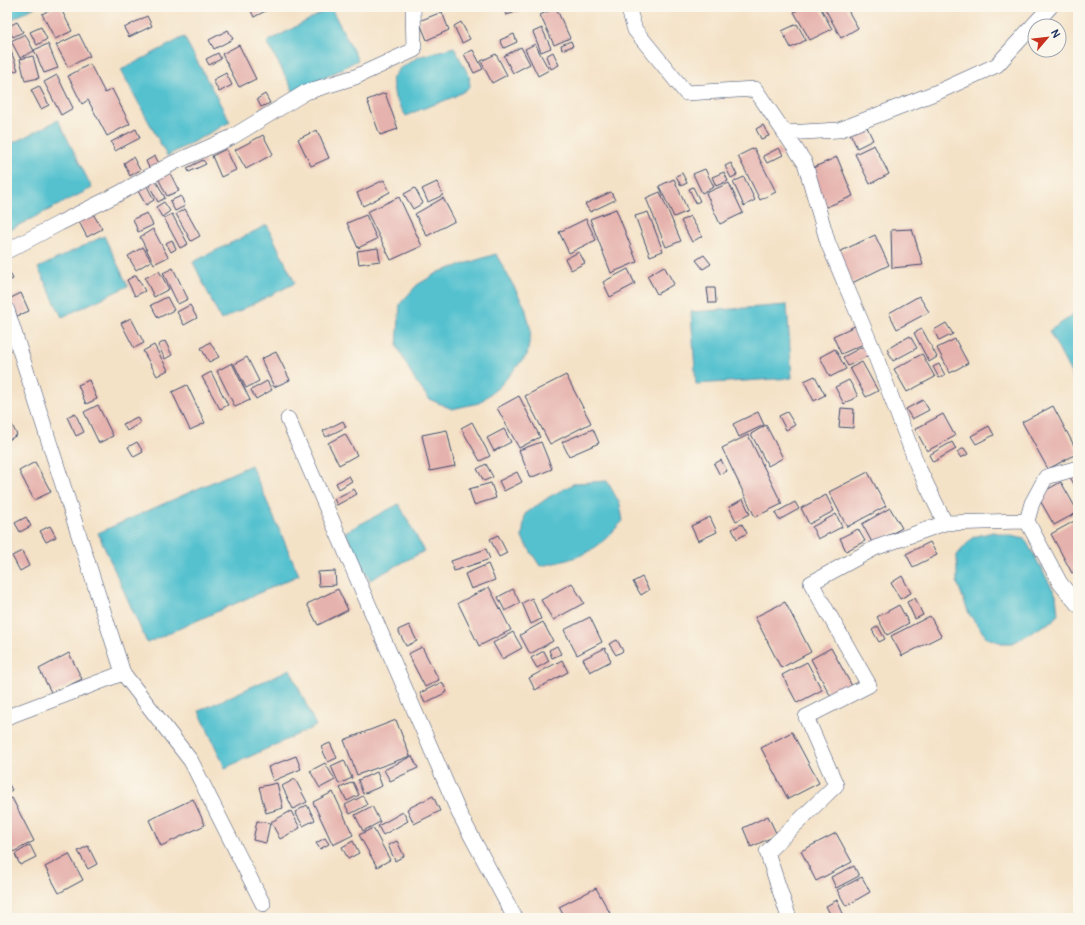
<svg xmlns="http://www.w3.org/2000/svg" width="1085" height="925" font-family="Pangolin,sans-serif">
  <rect width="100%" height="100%" fill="#fbf7ec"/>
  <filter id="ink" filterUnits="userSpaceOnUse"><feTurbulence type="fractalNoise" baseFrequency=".025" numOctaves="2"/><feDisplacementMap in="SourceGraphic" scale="8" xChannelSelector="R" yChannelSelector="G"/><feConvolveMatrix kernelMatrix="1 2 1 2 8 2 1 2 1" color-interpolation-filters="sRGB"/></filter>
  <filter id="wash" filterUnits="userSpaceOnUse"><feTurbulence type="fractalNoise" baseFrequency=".012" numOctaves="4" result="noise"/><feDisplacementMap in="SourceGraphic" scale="16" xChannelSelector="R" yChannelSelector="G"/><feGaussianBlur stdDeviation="0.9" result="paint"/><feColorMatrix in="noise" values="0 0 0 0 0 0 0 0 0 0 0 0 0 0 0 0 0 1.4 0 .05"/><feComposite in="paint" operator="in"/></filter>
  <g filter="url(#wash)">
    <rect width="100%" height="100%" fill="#f4e2c7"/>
    <!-- water -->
    <path fill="#55c1cf" stroke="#387896" d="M7,7H35L7,22Z
      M331,8L358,60L295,94L267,42Z
      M184,37L230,122L167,156L121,70Z
      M454,47L469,76L470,87C452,101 427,105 406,116L395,98L392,79L399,69L418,57Z
      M58,120L92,188L7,231V146Z
      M267,225L295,283L221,320L193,262Z
      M104,236L128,286L62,317L38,268Z
      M496,254L525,307L531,331L527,355L500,386L479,403L452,409L429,399L414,379L397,346L400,304L417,285L439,272Z
      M787,305L792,378L696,384L691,312Z
      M1078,312V390L1071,373L1049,331Z
      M251,465L299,575L147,643L98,533Z
      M607,481L620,504L623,521C613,531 603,543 591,550C576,559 557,563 540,566L522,538L525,514L549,497L575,483Z
      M399,504L424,551L370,580L345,532Z
      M993,532L1025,539L1056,595L1058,614L1054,620L1013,643H1002L987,638L969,614L957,582V555L973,537Z
      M290,669L316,726L225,768L199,711Z"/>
    <g id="blocks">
      <!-- building -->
      <path fill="#e6b2ad" d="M56,7H60L72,31L55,39L42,14Z
        M249,7H273L254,17Z
        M504,7H518L520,11L506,15Z
        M611,7H621L622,9L612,11Z
        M803,7H820L832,29L810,40L794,12Z
        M824,7H846L858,28L841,38Z
        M556,8L570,38L554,45L540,15Z
        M442,12L449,30L427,40L419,21Z
        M147,16L152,26L129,37L124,28Z
        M17,22L23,32L13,37L7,27Z
        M461,22L470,39L462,43L454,26Z
        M797,24L806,40L791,48L782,31Z
        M41,27L47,39L37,45L30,32Z
        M542,28L551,48L541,52L533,32Z
        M228,30L233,39L214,49L209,40Z
        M25,34L34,51L20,58L11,41Z
        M79,34L90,56L68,67L56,45Z
        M514,34L517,42L504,48L500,40Z
        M571,41L573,46L562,50L561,45Z
        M48,44L58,68L44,73L34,50Z
        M535,44L549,70L538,76L525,49Z
        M239,45L256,79L239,87L222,54Z
        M9,46L18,70L7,74V47Z
        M521,47L530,64L513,73L504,56Z
        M473,50L483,69L474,73L464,54Z
        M553,52L559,65L551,69L546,56Z
        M218,53L221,59L209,65L206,59Z
        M496,54L507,75L492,83L481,61Z
        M33,56L39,78L25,81L20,59Z
        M90,64L105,93L112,89L130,124L107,136L88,100L82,104L68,76Z
        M226,73L232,85L219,92L213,80Z
        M57,75L73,108L61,115L44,82Z
        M39,86L49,105L41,109L31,90Z
        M385,93L398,129L380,135L367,100Z
        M265,94L270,103L261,107L257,99Z
        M763,125L769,136L761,139L756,129Z
        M866,125L873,140L857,148L850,133Z
        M136,129L140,138L115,151L111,142Z
        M317,130L329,158L311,166L298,139Z
        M263,135L273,154L246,169L235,150Z
        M874,145L889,174L870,184L855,154Z
        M754,148L776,192L760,200L738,156Z
        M779,148L783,155L767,163L763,156Z
        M226,149L236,170L221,177L212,156Z
        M155,156L161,167L151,172L146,161Z
        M133,157L140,170L130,176L124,163Z
        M837,157L853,196L824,208L808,170Z
        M203,160L206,164L189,172L187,168Z
        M731,163L737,175L731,178L725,166Z
        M168,169L179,191L167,196L156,174Z
        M705,169L714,187L702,193L693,174Z
        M724,172L728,181L716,186L712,177Z
        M682,173L687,183L681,186L676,176Z
        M744,177L755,200L744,206L733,182Z
        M155,179L165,198L158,202L148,183Z
        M674,179L688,211L674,217L659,186Z
        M384,180L390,192L363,206L357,193Z
        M437,182L443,195L428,202L422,189Z
        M729,183L743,213L720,224L706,193Z
        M147,186L154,200L146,205L138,191Z
        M693,187L700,201L696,203L689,189Z
        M415,188L423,203L413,209L404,194Z
        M611,192L615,200L590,212L585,204Z
        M660,192L681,241L666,247L646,198Z
        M181,196L185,206L175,211L170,201Z
        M399,197L422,246L391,260L367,212Z
        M443,198L455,221L427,236L415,214Z
        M164,202L170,211L162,217L156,207Z
        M185,209L200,236L191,241L176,214Z
        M616,209L637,262L611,273L590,219Z
        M92,212L102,229L87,237L78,220Z
        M648,212L663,251L650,256L635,216Z
        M147,213L153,225L138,232L133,219Z
        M172,214L188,244L180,248L164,218Z
        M366,215L377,239L358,248L347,223Z
        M690,216L702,236L692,242L681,221Z
        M586,219L596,240L569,253L559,232Z
        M153,229L168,257L154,264L140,237Z
        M912,229L923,265L892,268L891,230Z
        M875,235L889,265L852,283L837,253Z
        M172,240L176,249L171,252L166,243Z
        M143,247L151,261L136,270L128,256Z
        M378,248L380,261L359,264L357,251Z
        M579,252L585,263L571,270L565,259Z
        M704,255L711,264L703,269L696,260Z
        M664,266L674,284L657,294L647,276Z
        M7,267L13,279L7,282Z
        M173,268L188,299L178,304L163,273Z
        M628,269L635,284L610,297L603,282Z
        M159,271L169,289L154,297L145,278Z
        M136,275L145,291L135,296L127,280Z
        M707,288H715L716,303H709Z
        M21,293L29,311L17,316L9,299Z
        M919,296L929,312L897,329L889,313Z
        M167,297L174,310L158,318L151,305Z
        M190,305L197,318L184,325L177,312Z
        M131,318L144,343L134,348L121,323Z
        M946,323L953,334L939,341L934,330Z
        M855,326L864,344L841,354L833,336Z
        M922,329L937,357L929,362L914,333Z
        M910,336L917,348L893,361L887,349Z
        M955,339L968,363L950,373L937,348Z
        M165,341L172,355L165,359L158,345Z
        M210,342L219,357L209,362L201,348Z
        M154,345L168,370L157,376L143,351Z
        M864,346L869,355L848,366L843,357Z
        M835,349L846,369L830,377L820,357Z
        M276,352L290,380L274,387L261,359Z
        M922,354L935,377L907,392L894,369Z
        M247,357L259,381L246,388L234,364Z
        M862,362L878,391L866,397L850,368Z
        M232,363L250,400L235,407L217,371Z
        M939,364L945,375L939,378L933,367Z
        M211,372L228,405L220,409L202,377Z
        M566,375L591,423L550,444L525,396Z
        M815,376L825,395L814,401L804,381Z
        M89,380L97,399L86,404L78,385Z
        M849,380L858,396L844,404L835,387Z
        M267,381L272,390L256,399L251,390Z
        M187,385L205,423L190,430L172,392Z
        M519,396L540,437L519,448L497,408Z
        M923,400L929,410L912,419L906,409Z
        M98,405L113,436L99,443L84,412Z
        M1053,406L1078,453L1048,469L1022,422Z
        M841,408L854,409L853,428L839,427Z
        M758,412L764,425L739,437L733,424Z
        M787,412L795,425L786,430L779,416Z
        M75,413L84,432L76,436L67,417Z
        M943,414L955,436L927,451L915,429Z
        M7,415L17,435L7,441Z
        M137,417L140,423L127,431L123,424Z
        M343,421L346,427L326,437L323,431Z
        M472,422L490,456L480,461L461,428Z
        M766,425L783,458L768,466L751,434Z
        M989,426L994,435L976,444L971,436Z
        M504,429L511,442L494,451L487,438Z
        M593,429L599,443L569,456L562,442Z
        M447,430L455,466L430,471L422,435Z
        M345,434L357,455L339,465L328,443Z
        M748,435L782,504L755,517L722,448Z
        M137,442L143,452L134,457L128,447Z
        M541,442L552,469L530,478L519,450Z
        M952,442L956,449L933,462L929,455Z
        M964,448L968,454L961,458L957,452Z
        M721,460L727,471L720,475L714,464Z
        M35,462L51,492L34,500L19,471Z
        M486,464L493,477L484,481L477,469Z
        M517,472L522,482L504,491L499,481Z
        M868,472L886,506L847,527L829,492Z
        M1078,472V491L1070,477Z
        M349,476L352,481L339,489L336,483Z
        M1061,482L1078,512L1054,525L1037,495Z
        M491,483L496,498L474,505L469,489Z
        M354,489L357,494L337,505L334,499Z
        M826,495L834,511L809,524L801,508Z
        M743,499L750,514L736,521L729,507Z
        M795,502L799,509L779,520L775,513Z
        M890,508L902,528L873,544L862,524Z
        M836,514L842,527L818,539L812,527Z
        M26,517L31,526L20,532L15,523Z
        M710,517L717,532L698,541L691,526Z
        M1078,519V570L1072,573L1051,534Z
        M742,524L747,533L737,539L732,529Z
        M50,526L56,537L46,542L40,531Z
        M858,529L865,541L846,551L840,538Z
        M498,535L507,553L499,557L490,539Z
        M930,542L937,555L913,567L906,554Z
        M486,549L490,559L454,571L451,561Z
        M22,551L29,566L20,571L12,556Z
        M488,564L495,580L471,589L465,574Z
        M335,571L336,585L319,586L318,572Z
        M902,576L911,593L900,599L891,583Z
        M642,577L649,590L641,595L633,582Z
        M572,583L584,603L553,620L541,600Z
        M489,587L511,630L479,646L458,603Z
        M338,589L348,610L318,625L307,604Z
        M513,589L520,603L505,611L498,597Z
        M532,598L541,619L531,624L522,603Z
        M915,598L923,615L915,619L907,602Z
        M785,602L811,652L781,668L755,617Z
        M899,605L909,623L887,635L877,617Z
        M930,616L941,636L902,656L891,636Z
        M590,617L602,642L577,655L564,630Z
        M543,622L553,641L530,654L520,635Z
        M409,625L417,641L406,646L398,630Z
        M878,626L885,639L879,642L872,630Z
        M513,632L522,648L502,659L493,643Z
        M617,640L623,651L616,655L609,644Z
        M557,646L561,654L552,658L549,650Z
        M422,647L439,680L425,687L408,654Z
        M605,648L611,661L590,672L583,659Z
        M831,648L852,686L831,697L811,659Z
        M544,651L549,661L537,668L531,658Z
        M69,653L82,679L52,694L39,669Z
        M562,660L568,672L535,690L529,678Z
        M807,662L822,690L797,703L782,675Z
        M442,682L447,692L425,703L420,693Z
        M396,720L410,756L357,775L344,740Z
        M792,732L819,783L788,799L761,748Z
        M330,743L337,758L328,762L321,747Z
        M296,756L301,769L273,781L268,767Z
        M412,756L418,768L390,781L384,770Z
        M344,760L352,778L339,784L331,766Z
        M325,763L335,780L320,788L310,771Z
        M377,772L382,786L363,794L358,780Z
        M295,779L307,802L293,809L282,786Z
        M7,781L12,790L7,793Z
        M353,782L359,795L347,801L340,788Z
        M277,783L283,808L266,813L259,787Z
        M333,792L353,835L333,845L313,802Z
        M363,796L367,805L350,814L345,805Z
        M433,796L440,811L414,824L407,809Z
        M12,798L34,841L13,852L7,841V800Z
        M193,799L205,825L161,846L149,820Z
        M307,805L315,820L303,826L295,812Z
        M372,806L380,822L363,831L355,815Z
        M291,811L300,828L280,839L271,822Z
        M403,812L408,821L383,835L378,826Z
        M768,816L777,835L751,847L743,828Z
        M257,821L270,823L266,843L253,840Z
        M373,828L390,860L377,867L359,835Z
        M836,833L852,862L816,881L801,851Z
        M325,838L329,844L320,849L316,843Z
        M353,841L359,853L348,859L342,847Z
        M397,841L404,856L395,861L388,845Z
        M30,845L36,857L20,865L15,854Z
        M88,846L97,864L88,869L78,851Z
        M69,854L83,880L59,893L45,867Z
        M854,866L859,876L836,888L831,877Z
        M862,877L870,892L846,906L837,890Z
        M596,888L610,913L600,918H565L559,907Z
        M837,900L845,918H832L826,906Z"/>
    </g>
  </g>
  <g filter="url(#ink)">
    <use href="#blocks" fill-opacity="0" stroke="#3c4a6e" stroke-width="1"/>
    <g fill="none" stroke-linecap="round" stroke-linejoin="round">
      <!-- street casing -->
      <g stroke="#3c4a6e" stroke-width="16">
        <path id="street" d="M628,7L635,30L686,93L755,89L805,163L828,243L874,352L918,467L945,523
          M785,133L839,130L940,91L997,65L1050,7
          M7,251L60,223L118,194L173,163L232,137L306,92L355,77L414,50L413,7
          M7,310L123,673L7,717
          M288,419L459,813L515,918
          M1027,521L1032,503L1046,477L1078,468
          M123,673L191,761L263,904
          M789,918L767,852L836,785L806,717L869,685L811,583L875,548L945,523L1027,521L1060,583L1078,605"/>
      </g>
      <!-- street -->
      <use href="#street" stroke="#fff" stroke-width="15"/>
    </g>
  </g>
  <!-- margin -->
  <rect width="1085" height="925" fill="none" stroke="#fbf7ec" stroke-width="24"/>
  <!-- north arrow -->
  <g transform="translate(1047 38) rotate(62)"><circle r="19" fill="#fbf7ec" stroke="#a1a7b3"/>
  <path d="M0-3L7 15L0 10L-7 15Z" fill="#c8321e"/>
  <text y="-6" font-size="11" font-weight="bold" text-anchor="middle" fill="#1b2f5e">N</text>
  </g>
</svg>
